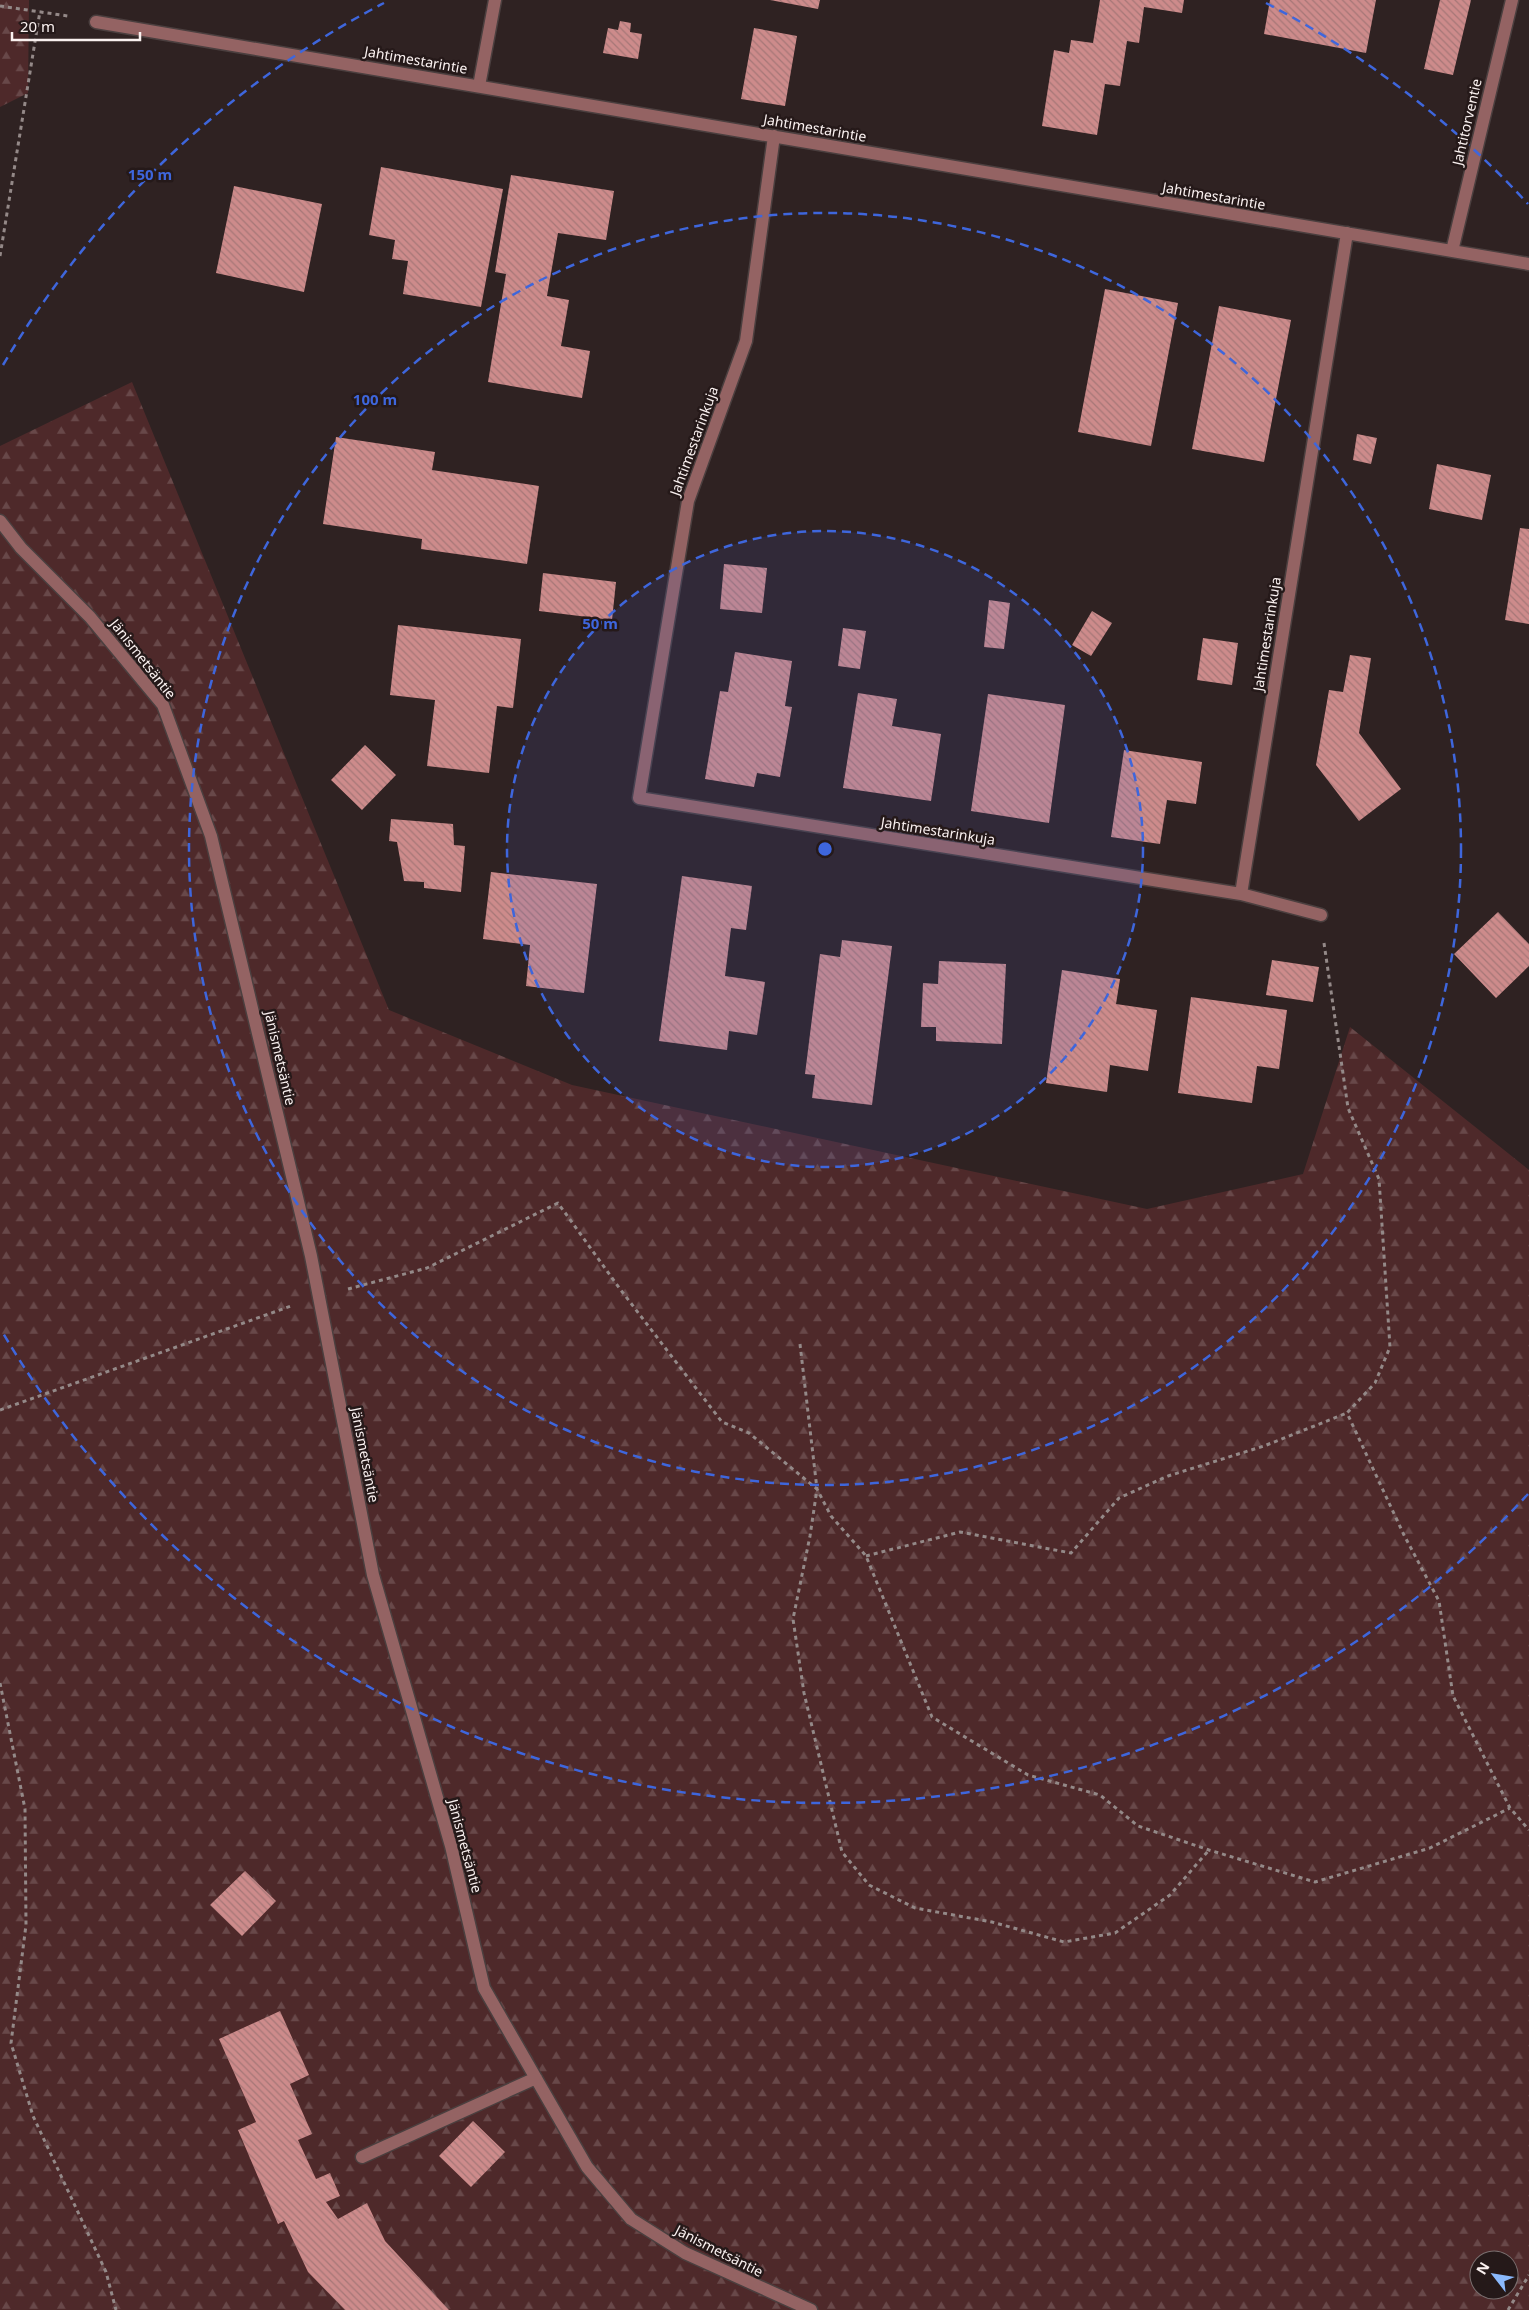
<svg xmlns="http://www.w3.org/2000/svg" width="1529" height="2310" font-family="'Noto Sans',sans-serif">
  <defs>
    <pattern id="forest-firs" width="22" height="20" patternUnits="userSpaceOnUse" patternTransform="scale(1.25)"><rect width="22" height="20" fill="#4e292a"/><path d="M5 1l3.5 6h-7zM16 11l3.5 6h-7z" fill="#684849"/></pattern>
    <pattern id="building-back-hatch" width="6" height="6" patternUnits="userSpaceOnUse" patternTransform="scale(1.25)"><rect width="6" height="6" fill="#cd8b8b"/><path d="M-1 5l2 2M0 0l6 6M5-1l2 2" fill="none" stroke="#a67777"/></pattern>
  </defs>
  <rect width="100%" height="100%" fill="#2f2222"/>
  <!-- forest -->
  <path fill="url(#forest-firs)" fill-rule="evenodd" d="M0,0H29L28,93L0,107Z
    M132,382L389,1010L572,1085L1147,1209L1303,1174L1350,1027L1529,1170V2310H0V446ZM1479,2260H1509V2290H1479Z"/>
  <!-- building -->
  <path fill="url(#building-back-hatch)" d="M770,0H820L818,9Z
    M1100,0H1184L1182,13L1144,7L1139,43L1127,41L1120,86L1105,84L1097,135L1042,126L1054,50L1069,53L1071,40L1093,43Z
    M1270,0H1376L1366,53L1264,34Z
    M1440,0H1471L1453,75L1424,69Z
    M620,21L631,23L630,32L642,34L638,59L603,53L608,28L618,30Z
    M754,28L797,36L785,106L741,99Z
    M381,167L503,189L481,307L403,294L408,261L392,259L395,240L369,235Z
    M511,175L614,191L606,240L558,233L547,296L569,300L561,346L590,351L582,398L488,382L506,274L495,272Z
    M234,186L322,204L304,292L216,273Z
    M1105,289L1178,303L1151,446L1078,432Z
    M1219,306L1291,320L1264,462L1192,449Z
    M1357,434L1377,438L1371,464L1353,460Z
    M336,437L435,452L432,470L539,486L527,564L421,549L422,539L323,524Z
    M1437,464L1491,475L1482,520L1429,509Z
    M1520,528L1529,529V624L1505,620Z
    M724,564L767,568L762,613L720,609Z
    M543,573L616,582L612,620L539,611Z
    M989,600L1010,603L1004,649L984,647Z
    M1092,611L1112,623L1091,656L1072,645Z
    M398,625L521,639L513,708L497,706L489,773L427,766L435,700L390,695Z
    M843,628L866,631L860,669L838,666Z
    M1203,638L1238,643L1232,685L1197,680Z
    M735,652L792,661L785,706L792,707L780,777L757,773L754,787L705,779L720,691L728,692Z
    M1350,655L1371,658L1359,733L1401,789L1359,821L1316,765L1329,690L1343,692Z
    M858,693L897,699L892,726L941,734L931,801L843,788Z
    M988,694L1065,705L1049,823L971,811Z
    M365,745L396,775L362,810L331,780Z
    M1124,750L1202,762L1196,804L1167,800L1160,844L1111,837Z
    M391,819L453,824L454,845L465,846L461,892L424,888V882L404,881L397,842L389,841Z
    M491,872L597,884L584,993L526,986L530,945L483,939Z
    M682,876L752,886L746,930L731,928L725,976L765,982L757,1035L729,1031L727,1050L659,1041Z
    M1498,912L1529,944V966L1496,998L1454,954Z
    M842,940L892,946L872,1105L812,1098L815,1075L805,1074L820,954L840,957Z
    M1272,960L1319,967L1313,1002L1266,995Z
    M939,961L1006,964L1002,1044L936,1041V1027H921L923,983L938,984Z
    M1062,970L1120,979L1116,1004L1157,1010L1148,1071L1110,1065L1107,1092L1046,1083Z
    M1191,997L1287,1010L1279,1069L1257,1066L1252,1103L1178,1093Z
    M245,1871L276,1901L242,1936L210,1905Z
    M280,2011L309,2075L290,2084L312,2134L298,2140L316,2179L330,2173L340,2196L326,2202L338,2219L367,2203L385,2241L449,2310H345L308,2272L284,2221L278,2224L238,2130L256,2122L219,2039Z
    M473,2121L505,2152L471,2187L439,2156Z"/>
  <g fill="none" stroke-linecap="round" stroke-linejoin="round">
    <!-- minor casing -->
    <g stroke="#4b3f3f" stroke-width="15">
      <path id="minor" d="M96,22L1529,264
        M479,86L495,0
        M774,136L746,341L688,501L639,798L1241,894L1347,233
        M1452,251L1512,0
        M0,521L21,548L90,617L163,705L211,836L311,1256L373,1575L451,1846L484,1988L587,2167L631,2219L685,2253L811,2310
        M1241,894L1321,915
        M362,2157L536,2078"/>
    </g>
    <!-- path -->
    <path stroke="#948988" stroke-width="3" stroke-dasharray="4 4" stroke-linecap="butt" d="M0,6L68,16
      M0,256L40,11
      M1324,943L1348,1108L1379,1179L1390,1347L1375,1383L1347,1413L1404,1535L1439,1601L1453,1696L1510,1808L1529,1830
      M348,1289L427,1268L558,1203L620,1289L722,1422L749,1433L817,1489L810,1536L793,1619L804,1693L842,1852L869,1885L915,1908L992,1922L1064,1942L1115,1933L1170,1895L1209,1850
      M800,1344L817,1489L831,1516L866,1556L932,1717L1028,1775L1100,1795L1138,1826L1209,1850L1315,1882L1430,1848L1510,1808
      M0,1410L291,1306
      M866,1556L960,1532L1071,1553L1119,1498L1168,1476L1264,1446L1347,1413
      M0,1683L25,1809L26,1925L11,2043L33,2116L106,2272L116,2310
      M1508,2310L1529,2275"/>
    <!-- minor -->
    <use href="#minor" stroke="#946363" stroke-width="12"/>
  </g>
  <!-- distance rings -->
  <circle cx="825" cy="849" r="318" fill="#3e66dc" fill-opacity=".12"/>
  <g fill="none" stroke="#3e66dc" stroke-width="2.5" stroke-dasharray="9 6">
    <circle cx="825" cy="849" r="318"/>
    <circle cx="825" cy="849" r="636"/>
    <path d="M1528 1494A954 954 0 0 1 3 1333M3 365A954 954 0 0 1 384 3M1266 3A954 954 0 0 1 1528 204"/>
  </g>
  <g text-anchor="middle" stroke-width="5" stroke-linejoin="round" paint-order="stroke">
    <!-- street labels -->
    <g font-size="14" fill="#faf1f0" stroke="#251919">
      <text transform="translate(416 60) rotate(10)" y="5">Jahtimestarintie</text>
      <text transform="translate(1467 122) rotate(-77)" y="5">Jahtitorventie</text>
      <text transform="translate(815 128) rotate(10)" y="5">Jahtimestarintie</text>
      <text transform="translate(1214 196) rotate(10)" y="5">Jahtimestarintie</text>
      <text transform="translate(694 441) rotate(-70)" y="5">Jahtimestarinkuja</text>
      <text transform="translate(1267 634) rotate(-81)" y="5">Jahtimestarinkuja</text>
      <text transform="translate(143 659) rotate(52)" y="5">Jänismetsäntie</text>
      <text transform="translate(938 831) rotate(9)" y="5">Jahtimestarinkuja</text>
      <text transform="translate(280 1058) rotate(77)" y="5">Jänismetsäntie</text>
      <text transform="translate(365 1455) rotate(79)" y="5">Jänismetsäntie</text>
      <text transform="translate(465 1846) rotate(75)" y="5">Jänismetsäntie</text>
      <text transform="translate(719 2251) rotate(27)" y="5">Jänismetsäntie</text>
    </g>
  </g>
  <circle cx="825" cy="849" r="8" fill="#3e66dc" stroke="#251919" stroke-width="2.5"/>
  <g font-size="15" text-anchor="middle" font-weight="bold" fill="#3e66dc" stroke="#251919" stroke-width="5" stroke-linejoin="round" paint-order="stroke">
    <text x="150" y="180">150 m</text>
    <text x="375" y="405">100 m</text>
    <text x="600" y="629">50 m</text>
  </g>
  <!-- north arrow -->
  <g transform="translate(1494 2275) rotate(301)"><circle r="24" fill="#251919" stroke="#7a6f6f"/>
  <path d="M0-4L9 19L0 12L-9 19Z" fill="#8bb9fc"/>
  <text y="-8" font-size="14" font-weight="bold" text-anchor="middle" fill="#faf1f0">N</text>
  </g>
  <!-- scale -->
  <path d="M12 32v8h128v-8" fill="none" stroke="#faf1f0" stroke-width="2.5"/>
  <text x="20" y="32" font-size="15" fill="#faf1f0" stroke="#251919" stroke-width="4" paint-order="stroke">20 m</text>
</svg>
